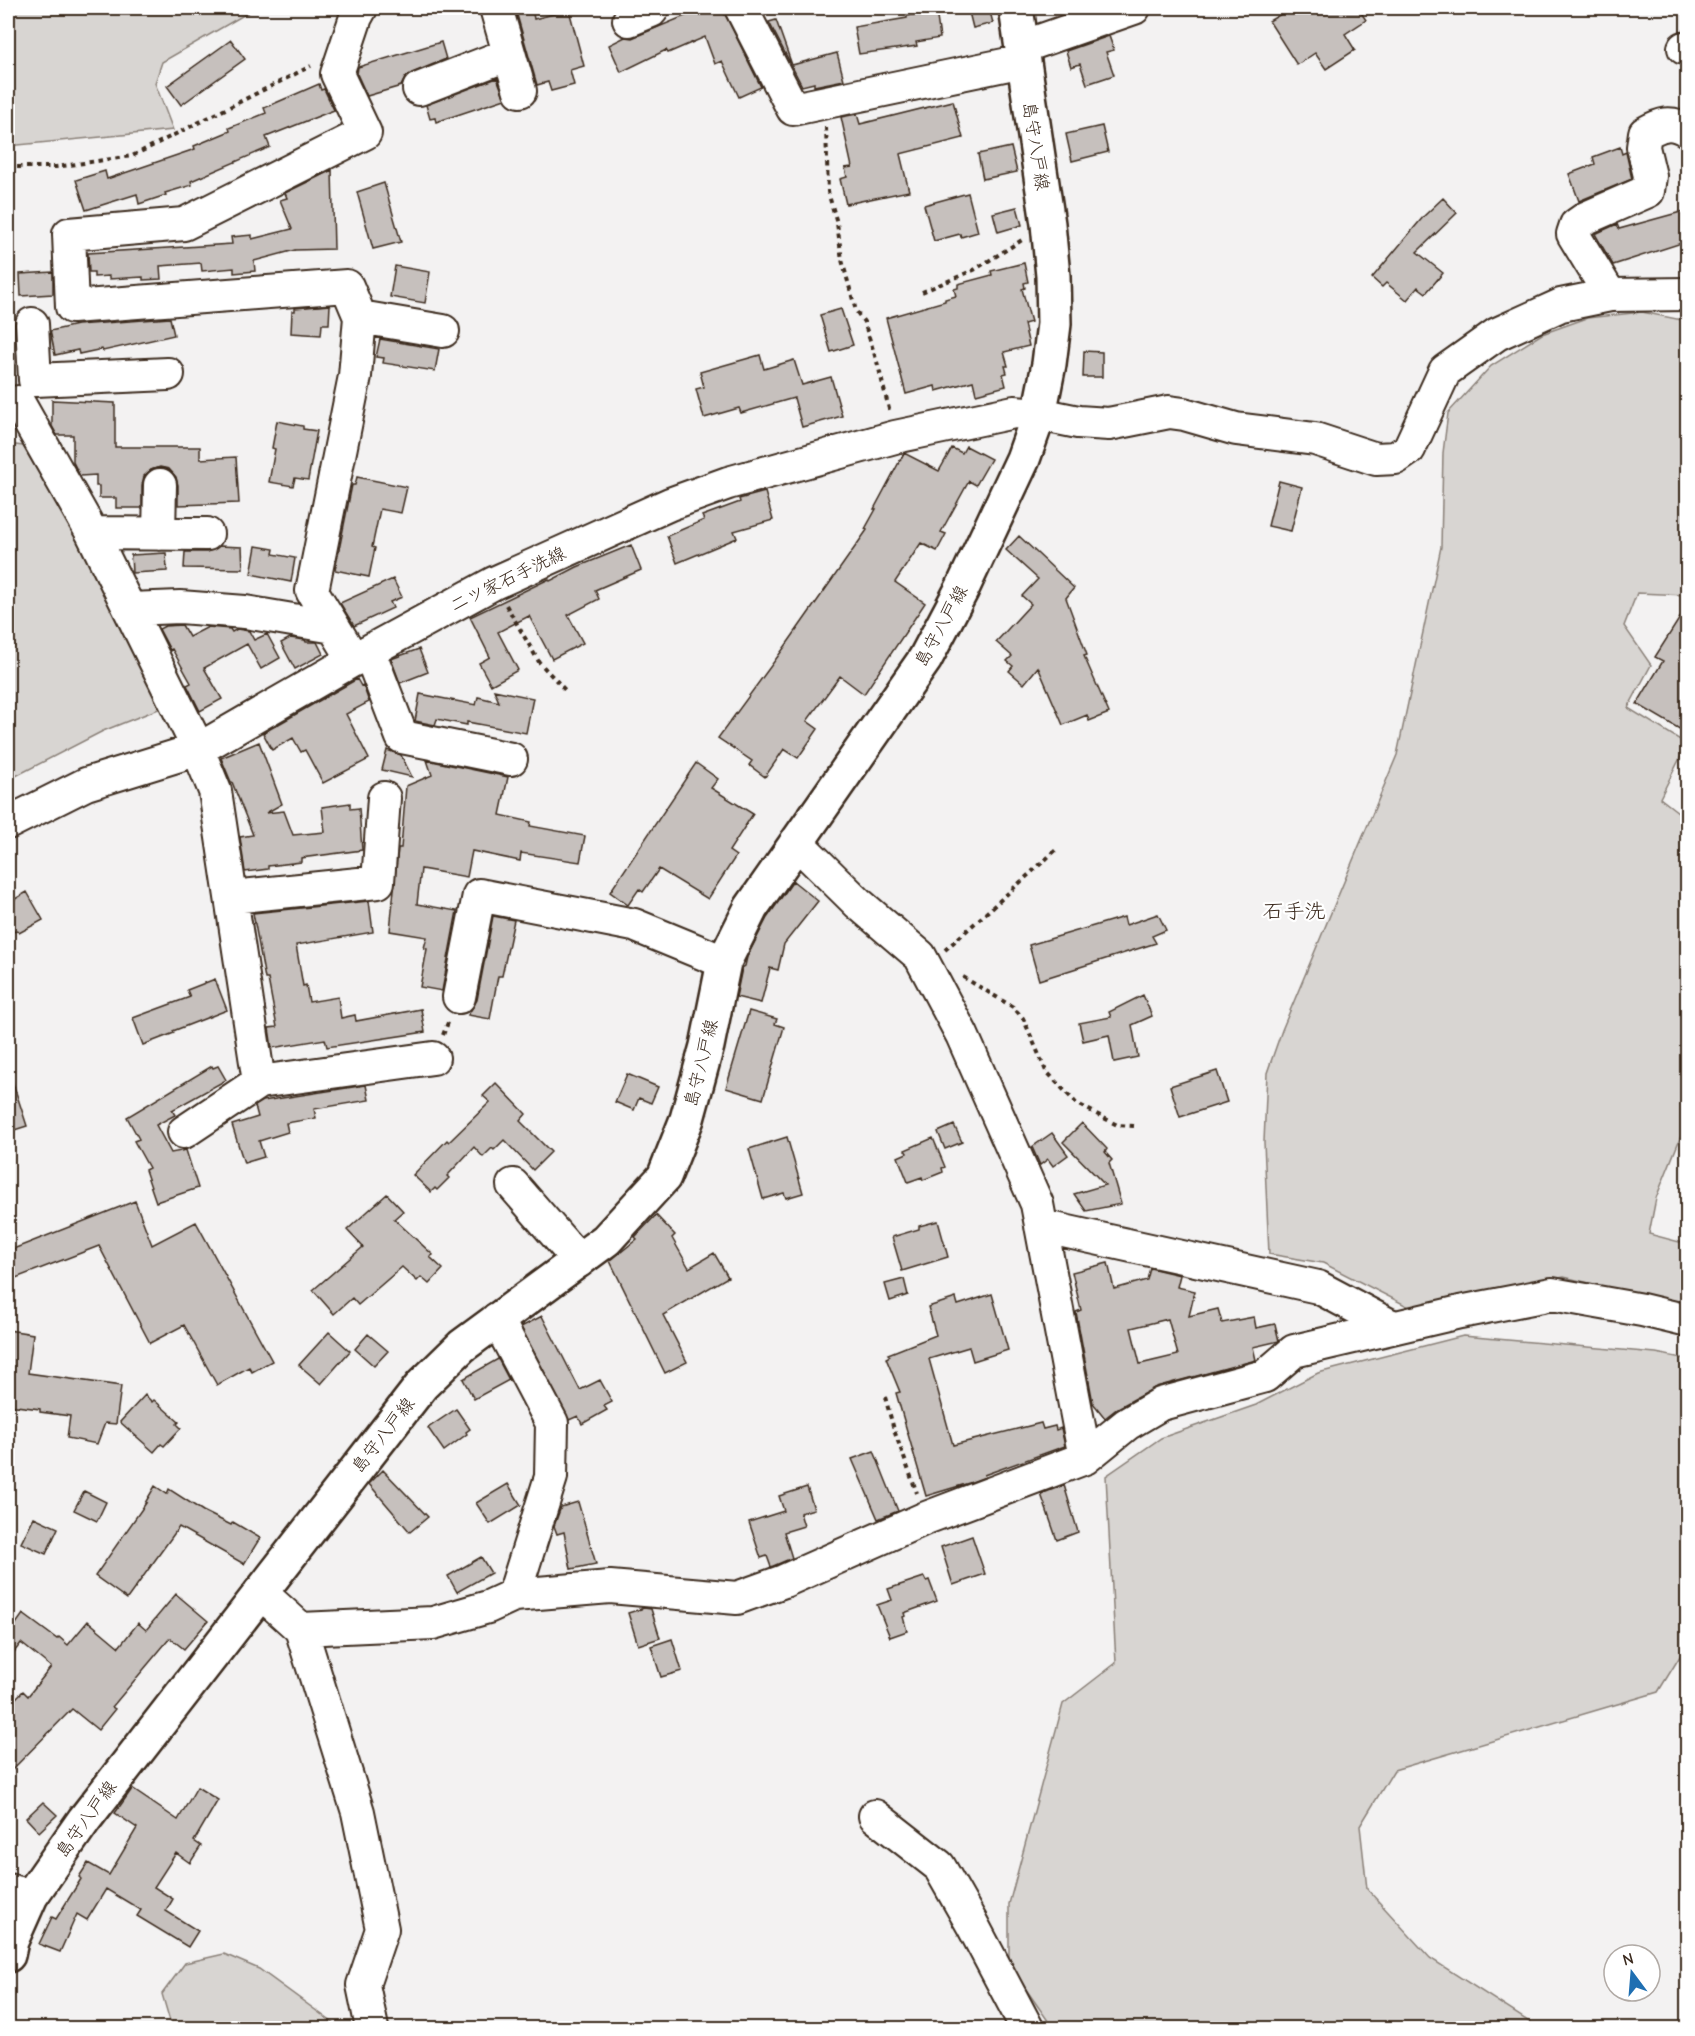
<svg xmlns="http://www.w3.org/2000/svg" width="1695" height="2036" font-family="'Comic Neue','Klee One',sans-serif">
  <rect width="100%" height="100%" fill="#f3f2f2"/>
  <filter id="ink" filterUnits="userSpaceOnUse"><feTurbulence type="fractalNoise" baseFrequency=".0167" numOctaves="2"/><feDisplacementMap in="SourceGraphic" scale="12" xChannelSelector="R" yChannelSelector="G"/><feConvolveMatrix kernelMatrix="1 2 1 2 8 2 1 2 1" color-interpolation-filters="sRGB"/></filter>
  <g filter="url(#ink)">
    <!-- green -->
    <path fill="#d8d5d2" stroke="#8a8078" stroke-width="1.5" d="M8,8H256L162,62L155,83L173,130L8,146Z
      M1642,312L1687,321V595L1637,593L1624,626L1651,665L1628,708L1687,744L1660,798L1687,819V1121L1656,1198L1649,1234L1687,1244V1306L1564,1277L1409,1307L1323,1263L1269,1254L1264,1142L1267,1073L1282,1030L1397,755L1441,547L1443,453L1448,413L1491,366L1542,334L1587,318Z
      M8,444L23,446L78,539L161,708L103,731L8,780Z
      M1463,1336L1656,1353L1687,1359V1645L1658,1692L1394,1770L1360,1826L1367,1889L1430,1958L1531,2023L1530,2028H1053L1009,1965V1904L1063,1704L1116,1663L1106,1476L1161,1438L1256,1405L1318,1373Z
      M224,1954L259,1969L340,2028H172L162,1994L185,1963Z"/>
    <!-- building -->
    <path fill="#c6c0bd" stroke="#3b2a1e" stroke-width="1.5" fill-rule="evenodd" d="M515,8H532L534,19L569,10L584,66L570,70L574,85L551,91L548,82L537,85Z
      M704,8H722L761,87L739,97L722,61L715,64L705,37L668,53L666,50L621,72L609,45L625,37L632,38Z
      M968,8H989L993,23L973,28Z
      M1291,8H1358L1366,20L1345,34L1355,50L1326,69L1315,53L1297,65L1269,21Z
      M936,11L940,38L916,42L917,46L859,54L854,27L907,18V16Z
      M776,20L792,65L837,53L844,80L814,86V83L802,86L769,22Z
      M1109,36L1114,50L1106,52L1114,75L1087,84L1080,64L1071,67L1066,51Z
      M231,40L245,59L181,105L167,86Z
      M441,42L446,59L412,73L405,78L401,86L367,96L357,74L358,67Z
      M497,78L505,99L436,122L435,118L430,119L426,105Z
      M319,84L321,90L324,89L334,110L266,137L270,147L191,181L192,185L165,193L166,195L139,204L137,194L86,210L76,180L105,171L107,179L195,149L194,146L230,131L229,128L266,113L264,108Z
      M953,101L963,138L900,154L909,191L846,204L840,179L847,177L845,168L852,167L841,117L857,114L860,124Z
      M1102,126L1108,152L1072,161L1066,134Z
      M1011,147L1017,172L983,179L978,154Z
      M1620,147L1622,154L1626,152L1632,179L1579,201L1569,174L1595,164L1593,157Z
      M332,170L334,249L295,250L254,261L255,271L234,273V268L202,271L201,263L160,266L161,279L143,280V277L109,279V276L94,277V272H89L88,253L232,244L231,237L252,235V239L292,229L280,200L287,198L285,193Z
      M384,183L401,242L373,249L357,192Z
      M968,193L978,232L961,237L960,234L934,241L924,205Z
      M1443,198L1457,213L1417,252L1443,273L1426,293L1418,287L1407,300L1386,283L1382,287L1372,278L1424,216Z
      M1017,207L1022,225L998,232L993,213Z
      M1688,210V241L1613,265L1595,234L1617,224L1619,229Z
      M1024,263L1028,282L1024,283L1025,288L1022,289L1031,322L1024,324L1029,346L1004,352L1008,366H1005L1007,373L1003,374L1006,386L976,394L973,381L936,391L935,386L906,394L886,318L945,301V299L956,296L954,289L958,288V284L992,275L991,271Z
      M395,266L430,272L425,303L390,297Z
      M53,272V294L21,296L20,274Z
      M330,305L329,324H322L321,335L291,333L292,311H295V308Z
      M841,309L853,345L831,352L820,315Z
      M170,318L174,335L103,351L102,349L79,354L78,350L55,355L51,335L50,331L77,325Z
      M380,339L439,349L435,371L383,363L384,358L376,357Z
      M1084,351L1102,352V377H1083Z
      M760,355L764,369L794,360L802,385L831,377L842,416L802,427L794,398L741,413L739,408L704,418L696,389L704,387L700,372Z
      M52,400L115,403V447H200V459L236,457L239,503L178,505V485L176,477L169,469L160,467L151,470L144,476L142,485V508H116V498H99V486H96V475L80,476L73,462V435H57L52,426Z
      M277,421L303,426V429L317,431L308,480L295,478L293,486L269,482L275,449L272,448Z
      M966,446L991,459L976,485L969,481L941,532L946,534L937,551L921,543L895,582L925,603L864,694L840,676L807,721L818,729L798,758L784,749L765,777L749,765L752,761L718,738L784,648L867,530L865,529L876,509H874L904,453L939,471L952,448L962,453Z
      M357,477L407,487L401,513L380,509L372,547L375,548L369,577L335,570L352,485H355Z
      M1279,481L1302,487L1291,531L1268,526Z
      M765,492L773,520L734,531L737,538L677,563L667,536L704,520L702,516L740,502L739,499Z
      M1019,536L1074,588L1066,598L1087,655L1084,656L1109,713L1089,721L1087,715L1063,725L1038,667L1024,684L1009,671L1013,666L1007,661L1012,656L996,642L1031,604L1022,596L1038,579L1006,550Z
      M631,545L641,570L595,590L599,599L568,615L583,643L552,659L529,616L498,632L518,670L491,685L479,663L490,657L470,617L549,579L550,581L577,567Z
      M219,546L242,547L243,569L184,568L185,552H207Z
      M256,546L274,549L273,554L295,558L291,582L251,574Z
      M166,553L167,571L132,573L131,555Z
      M393,579L402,597L390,602L393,608L354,626L340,603Z
      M1688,605V734L1637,704L1663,661L1655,657Z
      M182,625L189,637L208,627L230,629L232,632L237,629L249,631L254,640L267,634L280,658L261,669L247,644L204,668L222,699L200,711L187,685L191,683L172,649L170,650L159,629L165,626Z
      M290,638L305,640L306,642H317L323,654L295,669L281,643Z
      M419,649L428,672L400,683L391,659Z
      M357,679L361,686L363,685L369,702L346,714L369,759L323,783L305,750L301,752L293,738L272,750L263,733Z
      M494,690L533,698L526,733L467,722V725L437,719L435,725L415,721L420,694L476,705L478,697L499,702Z
      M259,742L282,804L266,813L284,811L293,835L325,832L322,807L350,803V809L359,808L362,850L301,858V862L268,866V869L245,872L240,837L253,835L232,782H231L221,758Z
      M387,750L401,755L412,777L382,770Z
      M427,760L508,777L500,815L531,822L530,826L585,836L580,862L521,853L520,861L472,851L467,877L421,869L417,904L457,911L442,991L420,987L427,949L424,948L427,937L390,931L398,848H401L406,786L432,775Z
      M696,763L718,779L711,788L753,814L729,851L736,856L708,899L659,869L643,892L639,889L628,905L610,892Z
      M793,881L818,901L784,944L778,970L770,968L761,1003L736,997L742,968L745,966L747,957L767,918Z
      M27,892L43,920L19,933L17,930L8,935V903Z
      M369,901L373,932L296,945L303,986L306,985L309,1002L338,997L341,1018L355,1015L356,1021L421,1009L425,1032L327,1047L325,1039L272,1048L269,1028L277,1027L268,979H265L253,913Z
      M1158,914L1166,930L1152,936L1156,943L1039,980L1029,945L1124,917L1126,925Z
      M493,916L514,920L502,976H498L490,1019L468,1015L477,1000Z
      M215,979L227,1010L173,1031L174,1033L143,1045L133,1018L190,997L187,990Z
      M1143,995L1152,1016L1132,1025L1138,1057L1114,1062L1109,1035L1083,1041L1079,1023L1111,1017L1109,1012Z
      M749,1011L777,1019L775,1024L784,1027L763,1099L726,1088Z
      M212,1066L213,1068L218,1066L226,1080L172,1110L175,1115L156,1125L171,1153L186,1150L198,1188L156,1202L145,1170L149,1168L134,1141L139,1139L127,1117Z
      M1217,1071L1227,1102L1180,1117L1170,1086Z
      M627,1074L658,1087L651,1103L639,1098L634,1110L615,1102Z
      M11,1077L27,1126L8,1132V1078Z
      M496,1083L526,1114L520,1121L551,1152L533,1170L504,1140L494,1150L492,1148L483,1157L474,1147L447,1176L449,1178L437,1190L435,1188L431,1192L413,1175L447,1140L449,1142L490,1102L483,1096Z
      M366,1085L369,1100L314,1109L316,1118L286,1123L288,1132L259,1141L264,1157L244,1163L232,1125L258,1117L255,1106L263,1101Z
      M1082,1123L1107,1149L1105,1152L1112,1160L1109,1163L1121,1204L1086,1211L1074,1194L1105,1185L1063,1142Z
      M954,1125L962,1142L945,1149L938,1132Z
      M1052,1133L1068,1155L1053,1166L1048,1159L1040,1165L1032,1147Z
      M787,1137L803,1193L786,1198L784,1193L763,1199L749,1149Z
      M933,1138L945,1167L942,1168L943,1172L923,1180L922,1177L908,1182L898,1157L907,1153L905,1150Z
      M387,1194L403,1211L394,1219L433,1255L430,1257L443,1269L429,1284L421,1277L417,1281L402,1267L358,1305L352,1298L334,1314L313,1290L363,1247L347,1230Z
      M135,1201L152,1245L196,1222L272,1361L252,1372L249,1367L217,1385L184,1325L150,1343L99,1246L8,1281V1251Z
      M656,1215L675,1235L672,1238L689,1268L714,1253L728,1277L663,1315L687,1362L665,1373L610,1261L637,1239L635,1237Z
      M938,1221L948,1257L902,1271L892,1237L919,1229V1226Z
      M1108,1263L1114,1289L1147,1280L1150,1268L1180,1275L1177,1287L1195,1291L1189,1316L1218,1309L1222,1323L1254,1317L1256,1328L1275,1324L1279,1341L1253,1347L1256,1360L1156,1387L1118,1408L1105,1418L1093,1403L1076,1312L1081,1310L1072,1272ZM1168,1319L1178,1355L1140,1364L1131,1328Z
      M904,1279L908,1295L890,1301L885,1284Z
      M992,1294L1008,1350L973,1361L969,1347L929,1359L953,1445L1041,1423L1043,1429L1055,1426L1056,1430L1061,1428L1065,1446L984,1475L985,1477L969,1483L926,1496L896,1393L900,1392L886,1358L890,1356L888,1354L936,1335L928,1307L956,1298L958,1305Z
      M542,1316L580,1390L600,1380L612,1402L604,1406L607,1410L582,1424L578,1416L569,1420L521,1327Z
      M8,1330L33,1334L28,1373L121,1386L116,1424L105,1423L97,1444L67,1438L70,1416L40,1412V1409L8,1405Z
      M329,1332L350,1351L321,1384L299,1365Z
      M368,1334L388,1351L374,1366L355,1349Z
      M498,1359L509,1380L474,1399L463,1379Z
      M145,1395L152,1402L154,1400L179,1422L177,1424L181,1428L164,1446L161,1444L154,1452L120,1422Z
      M456,1409L470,1429L466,1432L467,1434L444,1451L428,1428Z
      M874,1451L898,1511L878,1519L852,1459Z
      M383,1470L428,1517L410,1532L369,1484Z
      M508,1484L521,1505L490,1524L476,1503Z
      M1064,1485L1078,1532L1057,1540L1041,1494Z
      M155,1486L167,1494L169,1489L203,1511L231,1525L233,1522L260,1538L244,1564L179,1527L127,1599L95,1576L146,1503H145Z
      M807,1487L814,1509L800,1513L804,1526L784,1532L792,1558L771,1567L767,1556L761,1558L749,1522L784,1511L779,1496Z
      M84,1491L106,1502L97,1521L74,1510Z
      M578,1502L596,1564L571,1569L564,1532L557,1534L554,1526L561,1507Z
      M34,1517L58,1528L46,1554L21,1543Z
      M972,1536L985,1574L953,1585L941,1547Z
      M481,1557L491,1573L457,1592L448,1576Z
      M924,1577L926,1581L929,1580L937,1601L904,1613L905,1616L903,1617L907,1631L890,1637L877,1605L892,1600L888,1589Z
      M176,1594L208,1621L184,1649L170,1638L112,1707L115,1709L98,1730L72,1709L8,1774V1706L23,1691L28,1696L51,1667L21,1643L8,1660V1617L16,1624L23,1614L57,1639L59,1637L68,1645L88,1621L119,1647L138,1623L146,1630Z
      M644,1608L651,1609L660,1638L638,1645L628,1613Z
      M672,1639L682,1671L661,1677L651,1646Z
      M197,1787L218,1800L194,1841L201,1846L190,1863L176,1853L154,1887L173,1899L166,1911L198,1931L188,1947L137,1916L141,1910L106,1889L87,1920L77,1914L60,1952L39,1944L52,1917L56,1919L81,1879L79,1877L88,1863L109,1875L137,1828L115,1813L132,1789L178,1820Z
      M43,1802L57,1815L39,1832L26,1818Z"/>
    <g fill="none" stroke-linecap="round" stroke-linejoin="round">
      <!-- minor casing -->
      <g stroke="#3b2a1e" stroke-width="36">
        <path id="minor" d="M496,8L520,91
          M741,8L793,109L1023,61
          M629,20L651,11L653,8
          M1022,47L1134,8
          M1684,48L1688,47
          M419,89L509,54
          M1610,295L1573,234L1576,225L1586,218L1648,191L1650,176L1643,147L1645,133C1661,124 1671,120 1688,131
          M360,317L443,331
          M32,324L35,380L168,374
          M8,408L18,402L92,533L194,740L215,791L259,1082L184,1132
          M92,533L207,534
          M159,534L160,485
          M130,609L180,607L245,612L334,627
          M369,651L402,737L511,759
          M354,660L312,591L355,376L360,317L347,286L72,307L69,234L184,224L365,133L337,74L356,17L361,8
          M8,823L86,784L199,749L369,651L494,583L670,504L728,483L895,437L1014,412L1039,414L1078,422L1109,424L1169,412L1184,414L1236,429L1315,439L1376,459L1396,458L1409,449L1445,371L1497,334L1561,305L1610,295L1688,294
          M796,842L858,903L920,956L962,1035L1037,1204L1085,1458
          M232,897L378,882L384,798
          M459,997L479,895L634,925L724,962
          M259,1082L433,1058
          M513,1185L579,1261
          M1041,1226L1318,1287L1393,1327
          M497,1319L552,1423L551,1477L514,1595
          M260,1592L301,1629L358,1812L382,1929L363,1985L372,2028
          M301,1629L433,1623L488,1607L514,1595L610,1587L737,1598L784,1581L926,1518L1085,1458L1127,1424L1161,1404L1265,1376L1294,1351L1460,1312L1552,1294L1642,1310L1688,1321
          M875,1816L939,1866L972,1924L1027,2028
          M8,1890L31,1896"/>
      </g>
      <!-- major casing -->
      <g stroke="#3b2a1e" stroke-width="38">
        <path id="major" d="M8,1955L11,1941L31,1896L84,1820L422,1385L462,1346L606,1240L664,1177L687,1119L707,1046L724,962L751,908L925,659L962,589L1023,459L1039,414L1049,364L1054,324L1053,276L1048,224L1016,8"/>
      </g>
      <!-- path -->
      <path stroke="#3b2a1e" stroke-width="4" stroke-dasharray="4.5 4.5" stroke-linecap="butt" d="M826,127L828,192L837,223L842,260L856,311L864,322L878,365L890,413
        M8,167H56L132,156L311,66
        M922,292L974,270L1022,240
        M506,605L539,662L565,690
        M945,950L1056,850
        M963,977L1013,1007L1023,1018L1046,1071L1076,1103L1117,1125L1134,1126
        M443,1035L449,1020
        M885,1397L895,1433L917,1493"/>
      <!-- minor -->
      <use href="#minor" stroke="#fff" stroke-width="32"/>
      <!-- major -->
      <use href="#major" stroke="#fff" stroke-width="33"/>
    </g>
  </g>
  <g text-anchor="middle" stroke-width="4.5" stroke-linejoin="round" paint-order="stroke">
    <!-- street labels -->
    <g font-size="18" fill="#3b2a1e" stroke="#fff">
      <text transform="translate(1036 146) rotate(81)" y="6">島守八戸線</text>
      <text transform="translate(508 579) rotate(-26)" y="6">二ツ家石手洗線</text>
      <text transform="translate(941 626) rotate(-61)" y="6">島守八戸線</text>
      <text transform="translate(701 1063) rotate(-76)" y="6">島守八戸線</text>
      <text transform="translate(383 1435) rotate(-52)" y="6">島守八戸線</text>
      <text transform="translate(86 1819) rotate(-54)" y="6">島守八戸線</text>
    </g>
    <!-- quarter labels -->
    <g font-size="21" fill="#3b2a1e" stroke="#fff">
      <text x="1294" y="918">石手洗</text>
    </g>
  </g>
  <!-- margin -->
  <rect width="1695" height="2036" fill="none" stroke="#fff" stroke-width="30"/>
  <rect x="15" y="15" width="1665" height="2006" fill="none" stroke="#3b2a1e" stroke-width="2" filter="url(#ink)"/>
  <!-- north arrow -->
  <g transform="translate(1632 1973) rotate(344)"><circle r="28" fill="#ffffff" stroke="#b1aaa5" stroke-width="1.5"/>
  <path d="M0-4.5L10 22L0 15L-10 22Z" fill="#1f6fb2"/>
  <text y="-9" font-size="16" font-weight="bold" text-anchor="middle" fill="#3b2a1e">N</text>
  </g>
</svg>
